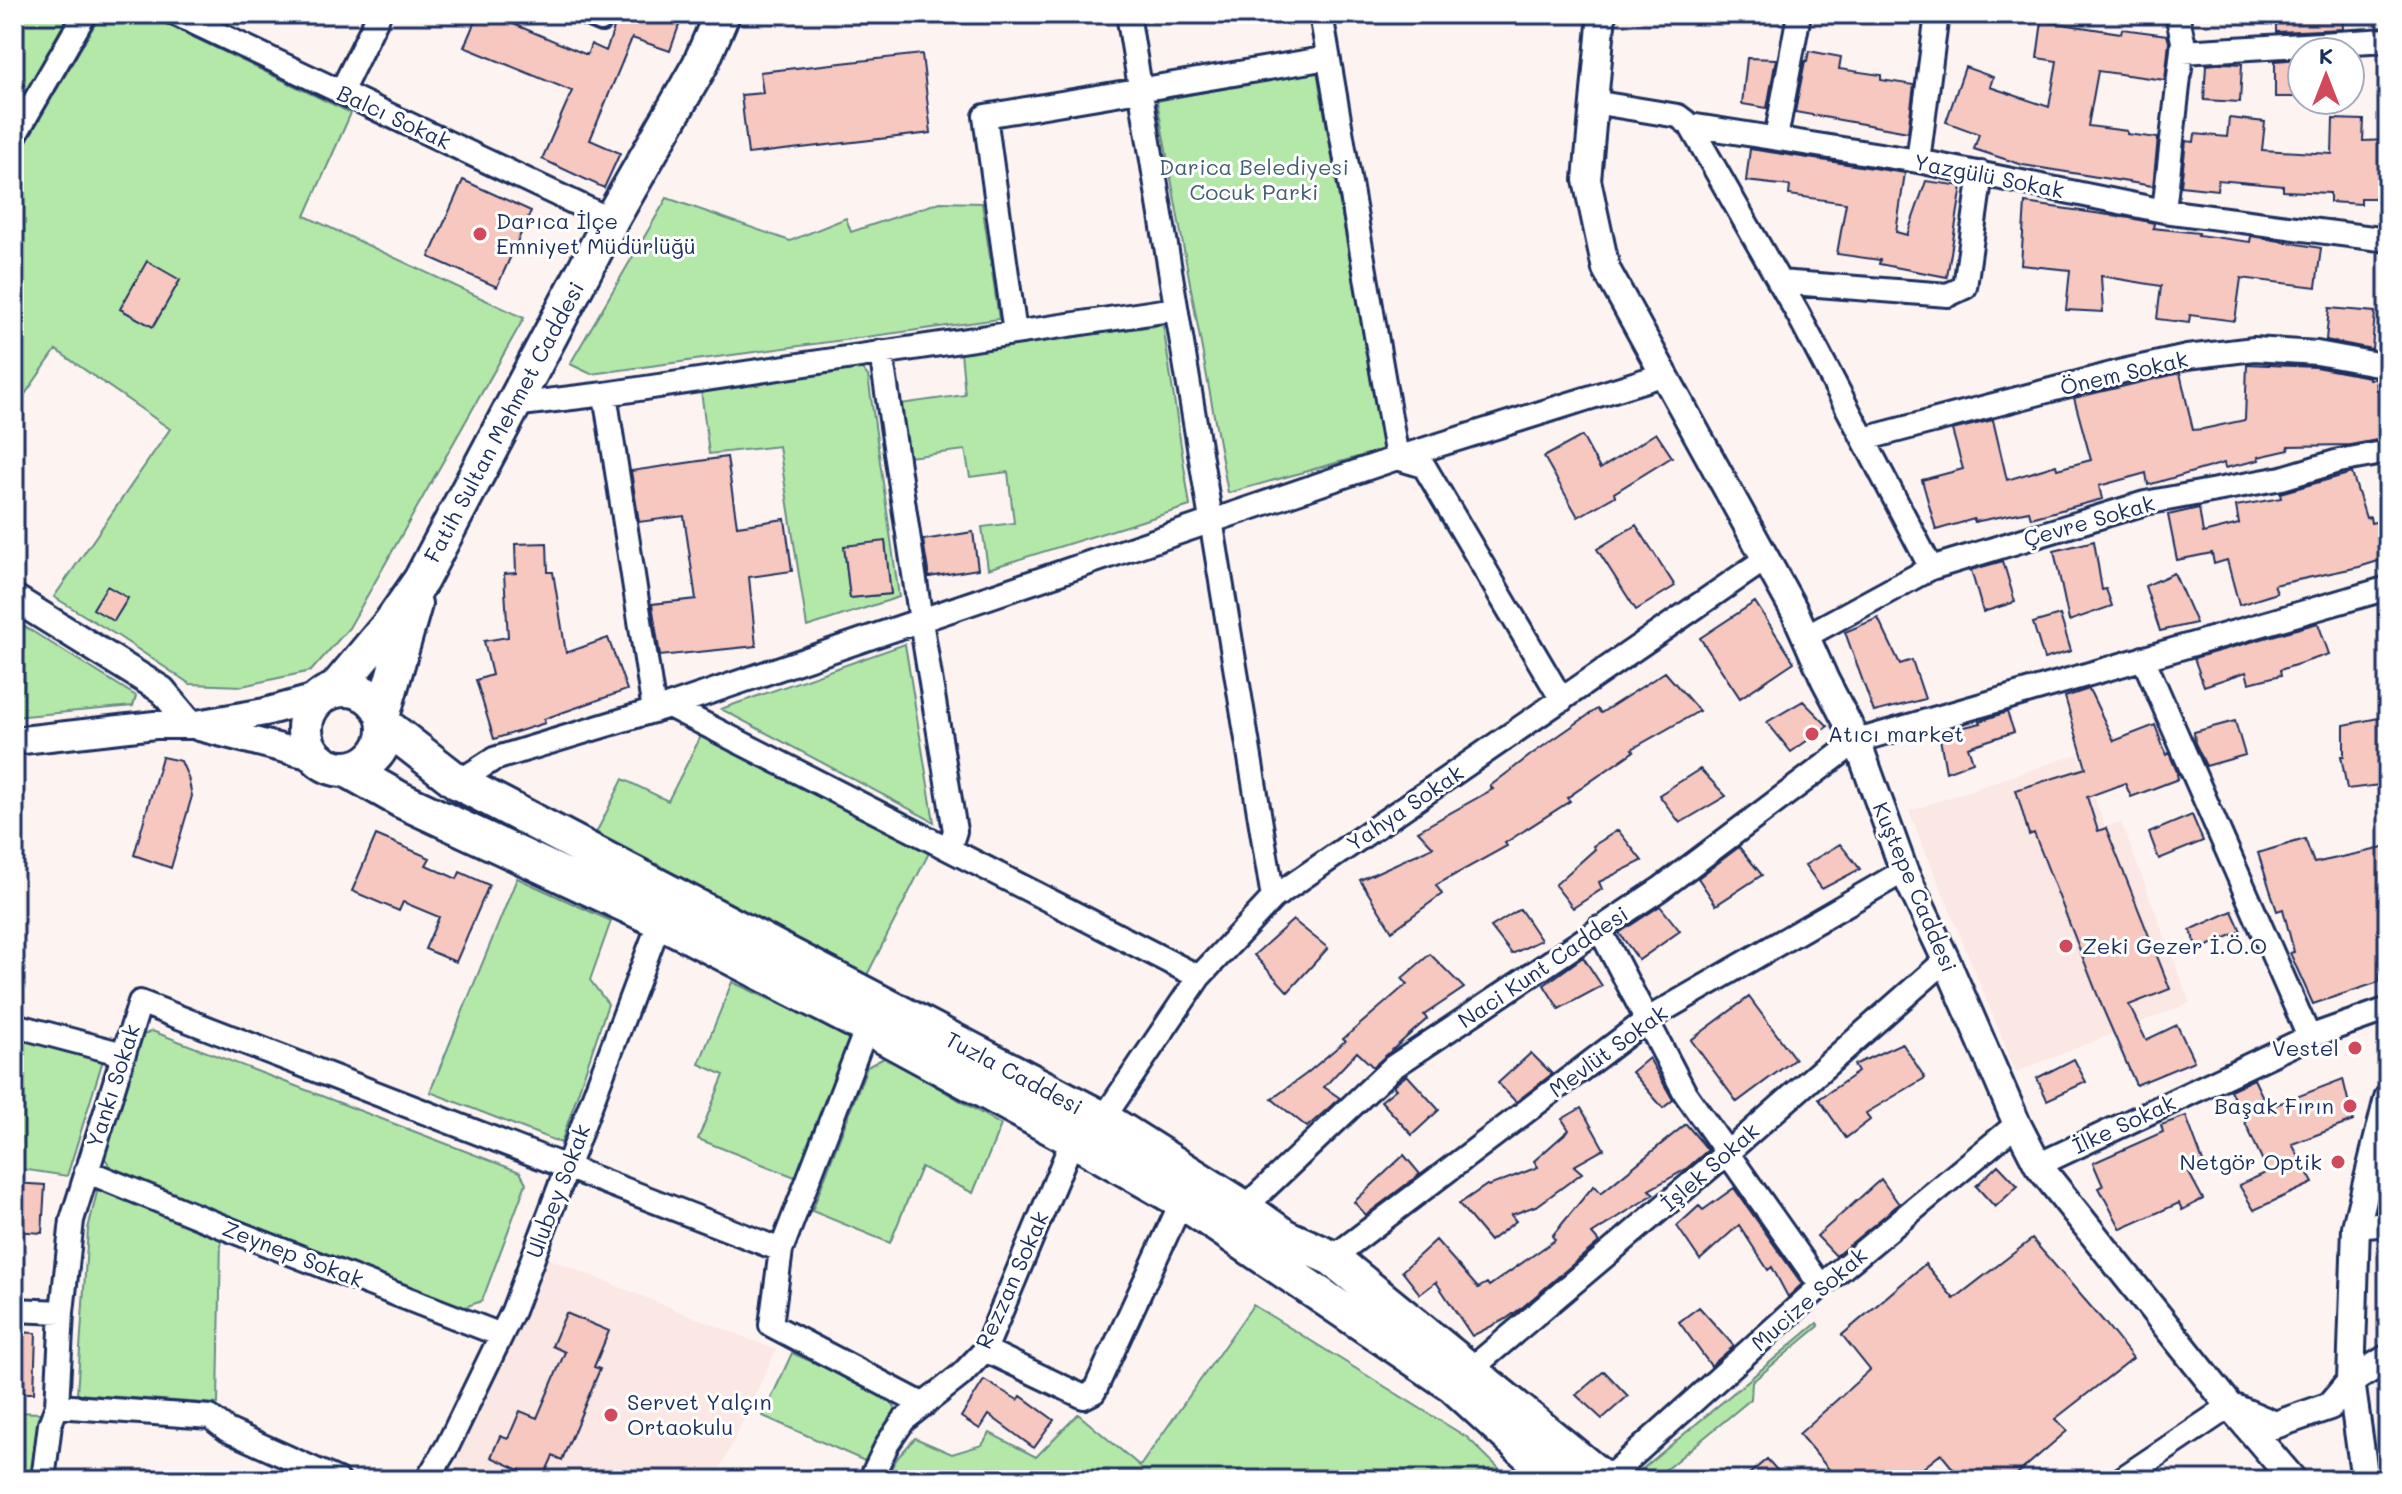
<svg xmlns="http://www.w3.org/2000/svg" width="2402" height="1494" font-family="Mali,sans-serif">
  <rect width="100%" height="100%" fill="#fdf4f2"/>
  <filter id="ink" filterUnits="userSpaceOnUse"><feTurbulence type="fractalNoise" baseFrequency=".0125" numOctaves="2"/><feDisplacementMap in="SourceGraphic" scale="16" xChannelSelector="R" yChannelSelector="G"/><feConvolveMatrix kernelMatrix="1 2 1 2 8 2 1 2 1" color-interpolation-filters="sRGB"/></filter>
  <g filter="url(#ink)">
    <!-- built -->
    <path fill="#fbe7e3" d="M2078,754L2105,827L2121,822L2190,1003L2016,1072L1909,811Z
      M545,1257L776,1350L715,1480H448Z"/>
    <!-- green -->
    <path fill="#b4e8a9" stroke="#688c84" stroke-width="2" fill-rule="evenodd" d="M14,14H69L14,113Z
      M101,14H145L351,113L305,216L524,318L349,628L311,671L242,686L190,684L118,636L54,597L170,429L56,350L14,410V163Z
      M1317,71L1383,450L1228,493L1157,101Z
      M667,198L790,241L846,218L851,232L940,202L982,203L999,319L591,374L570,364Z
      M1163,325L1190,506L988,569L982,527L1014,523L1008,472L970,477L965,450L909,457L900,404L965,395L961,352Z
      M860,366L868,376L899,597L807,627L779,446L709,454L701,390ZM885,542L891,594L850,598L844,546Z
      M14,620L136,696L133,706L14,717Z
      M905,644L934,822L721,709Z
      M701,736L930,851L866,977L593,839L623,779L668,801Z
      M517,878L611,921L590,980L608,1004L561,1143L430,1092Z
      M732,982L847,1035L850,1045L800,1179L698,1139L724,1075L699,1064Z
      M152,1031L520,1172L526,1183L482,1301L462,1308L112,1169L104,1157L141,1036Z
      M14,1038L103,1060L67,1176L14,1168Z
      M886,1057L1001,1125L973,1193L921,1167L890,1243L812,1211L867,1067Z
      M98,1188L221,1237L218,1404L77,1394L88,1229Z
      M1253,1305L1468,1438L1511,1480H884L898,1457L915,1438L952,1454L982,1445L990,1433L1036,1457L1078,1414L1140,1466Z
      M1817,1323L1819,1326L1752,1382L1751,1399L1653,1480H1637L1634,1476Z
      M792,1353L887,1395L897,1411L867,1462L763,1416Z
      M14,1412L41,1413L33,1480H14Z"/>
    <!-- building -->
    <path fill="#f7c8bf" stroke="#1b2f5e" stroke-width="2" d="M478,14H490L587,55L591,44L606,51L619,14H683L670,51L632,38L590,140L620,153L604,188L542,159L572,91L464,47Z
      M2276,14H2342L2343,29L2276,32Z
      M2042,21L2121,33L2122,29L2167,35L2169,42L2165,80L2098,71L2088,126L2127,131V134L2158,138L2153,186L2023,165L1974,149L1979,134L1946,122L1965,67L1993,77L1990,87L2049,107L2057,61L2037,58Z
      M1809,51L1841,57L1839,69L1881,75V80L1914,85L1908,132L1795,112L1805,61H1807Z
      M922,54L931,133L748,154L741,95L763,93L760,72Z
      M1747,58L1776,59L1767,108L1742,104Z
      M2302,59V97H2275V61Z
      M2227,63L2242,64L2240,102L2204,100L2206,65Z
      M2229,118L2265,122L2262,150L2332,154L2333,119L2364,120L2363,141L2388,140V198H2361V204L2330,202V193L2283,191V186L2218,180L2217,190L2181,186L2186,141L2194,142L2195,134L2227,137Z
      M1750,149L1905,173L1896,232L1907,235L1926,181L1962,186L1947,277L1879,264L1880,260L1837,254L1846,203L1789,195L1790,186L1746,181Z
      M463,180L531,211L497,287L429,257Z
      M2025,203L2130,218L2154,223L2153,228L2199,233L2198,235L2250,242L2251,236L2321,248L2316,287L2241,278L2235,321L2190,315L2189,323L2157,319L2161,286L2101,276L2103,312L2066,310L2070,270L2021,265Z
      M147,261L180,280L153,327L120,309Z
      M2329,308L2375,312L2372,349L2326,340Z
      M2247,364L2315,367L2369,377V379H2376L2377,390L2388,391V438L2350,445L2288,446L2289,450L2258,457L2259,460L2225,468L2224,463L2148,485L2146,473L2099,486L2102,499L2031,518L2029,511L1974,522V519L1936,530L1922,480L1963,469L1952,430L1993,420L2007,480L2056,465L2057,469L2091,460L2074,398L2180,373L2193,430L2203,429L2245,420Z
      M1656,433L1672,457L1614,493L1615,496L1578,517L1544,457L1582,436L1600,469Z
      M727,457L737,526L785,519L792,571L749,577L756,646L660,656L652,604L696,599L684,516L639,522L631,471Z
      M2352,473L2366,518L2370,517L2371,523L2388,519V558L2359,567L2274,585L2277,593L2239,605L2227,560L2214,564L2212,553L2177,560L2168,515L2199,508L2203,533L2239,524L2236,506L2281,498L2280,493Z
      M1636,525L1675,586L1636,610L1597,549Z
      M973,532L978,569L929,577L923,540Z
      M885,541L891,594L850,598L844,546Z
      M2094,541L2102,590L2106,589L2112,606L2069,621L2054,551Z
      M547,543L548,572H553L566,653L608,638L627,690L544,719L545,723L494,739L476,680L492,675L484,641L508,637L504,574L516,573L515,544Z
      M2003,561L2015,602L1983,612L1971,570Z
      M2174,573L2196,623L2160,631L2145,586Z
      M107,586L128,598L114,621L93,609Z
      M1755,602L1794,662L1740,698L1700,638Z
      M2060,615L2071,651L2044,659L2033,623Z
      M1878,618L1900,664L1912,660L1925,699L1874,712L1845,632Z
      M2318,623L2329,654L2280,670L2281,675L2249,683L2246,672L2204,686L2194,658Z
      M1665,672L1699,711L1632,749L1634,751L1567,798L1570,801L1505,843L1507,846L1436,885L1442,894L1392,931L1360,880L1433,847L1418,831L1493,789L1490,786L1532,754L1597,709L1601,713Z
      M2089,689L2114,741L2155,725L2166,755L2169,753L2178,774H2177L2178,779L2131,797L2125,783L2087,797L2098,831L2106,828L2170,989L2129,1005L2146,1040L2177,1025L2194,1061L2136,1085L2103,1009L2034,833L2029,835L2016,790L2086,768L2065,697Z
      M1803,701L1828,726L1791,752L1767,722Z
      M2007,712L2014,732L1968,747L1973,762L1946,772L1939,733L1981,723L1980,721Z
      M2388,716V784L2347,789L2341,756H2344V725Z
      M2235,721L2245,755L2206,766L2195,743L2194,732Z
      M162,757L181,761L188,777L192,796L171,868L134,855Z
      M1700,769L1726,796L1680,823L1659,795Z
      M2192,815L2203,841L2159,859L2149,833Z
      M1618,830L1642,861L1599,882L1602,889L1573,908L1555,885L1595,849L1593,846Z
      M376,835L430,858L426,865L457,879L460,872L489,885L456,962L425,949L439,917L403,902L399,911L352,891Z
      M2305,839L2314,863L2388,847V927L2379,982L2313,1004L2290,953L2294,952L2283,909L2277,911L2258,853Z
      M1840,844L1860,869L1822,889L1805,865Z
      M1739,847L1762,875L1716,905L1698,878Z
      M1660,906L1680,931L1639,960L1619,933Z
      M1520,909L1541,940L1512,954L1491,927Z
      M2232,911L2241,931L2199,950L2190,930Z
      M1293,920L1328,948L1288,992L1254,955Z
      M1430,954L1464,988L1424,1015L1427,1019L1373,1067L1357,1052L1324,1087L1340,1098L1307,1127L1272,1099L1306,1074L1345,1041L1343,1039L1407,984L1402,978Z
      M1583,957L1602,986L1559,1009L1544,985Z
      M1749,997L1795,1059L1737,1102L1691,1040Z
      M1902,1043L1925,1078L1866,1113L1870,1120L1846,1138L1819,1099L1858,1072L1854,1065Z
      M1531,1053L1552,1074L1516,1102L1498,1083Z
      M1649,1058L1673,1100L1663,1108L1632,1072Z
      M2074,1059L2086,1082L2047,1100L2037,1078Z
      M1407,1075L1439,1110L1412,1135L1381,1101L1396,1089L1393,1086Z
      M2254,1079L2268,1108L2343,1079L2353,1121L2292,1144L2313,1183L2254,1210L2239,1185L2268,1172L2230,1090Z
      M1581,1108L1604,1149L1574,1166L1582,1173L1538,1205L1511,1215L1516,1221L1490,1241L1459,1204L1487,1185L1489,1186L1538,1167L1534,1161L1569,1130L1562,1119Z
      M2186,1116L2205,1167L2189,1173L2203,1199L2182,1210L2179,1203L2121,1229L2099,1188L2103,1186L2093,1163L2163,1132L2161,1125Z
      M1686,1124L1708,1150L1686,1169L1649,1190L1654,1194L1592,1234L1599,1242L1524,1306L1506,1319L1472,1336L1436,1282L1420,1294L1402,1271L1436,1240L1478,1288L1487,1283L1489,1286L1555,1240L1552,1236L1594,1185L1601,1193Z
      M1404,1155L1420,1174L1366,1215L1354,1202Z
      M1998,1165L2018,1186L1995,1207L1976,1186Z
      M1881,1179L1899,1204L1836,1256L1817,1236Z
      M14,1183L45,1185L42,1233L14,1231Z
      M1734,1188L1802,1284L1788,1297L1772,1267L1768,1270L1739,1225L1700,1260L1677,1226L1699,1206L1703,1210Z
      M2032,1239L2105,1323L2133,1358L2055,1419L2067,1431L2010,1480H1962L1941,1454L1908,1480H1838L1799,1434L1870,1370L1842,1335L1925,1264L1954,1299Z
      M1699,1307L1734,1346L1711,1366L1679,1322Z
      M566,1313L609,1331L594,1367L600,1369L562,1460L553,1456L542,1480L491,1457L500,1436L508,1439L520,1411L537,1418L565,1352L552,1346Z
      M14,1332L36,1333L34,1393H14Z
      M1604,1371L1628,1396L1602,1419L1576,1395Z
      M984,1380L1018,1400L1021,1396L1054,1420L1034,1448L989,1415L980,1429L961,1417Z
      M1767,1459L1786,1480H1742Z"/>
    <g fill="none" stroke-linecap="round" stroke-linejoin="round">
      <!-- minor casing -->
      <g stroke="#1b2f5e" stroke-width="28">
        <path id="minor" d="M176,14L611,220
          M587,14L601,20L604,14
          M1128,14L1273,898
          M1321,14L1397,458L1424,466L1562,700
          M2182,52L2388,40
          M341,92L379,14
          M1593,102L1678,116L1690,125L1918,161L2164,211L2388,240
          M1690,125L1798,314L1931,568
          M14,137L85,14
          M1776,138L1799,14
          M1918,161L1937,14
          M2164,211L2183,41L2177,14
          M1779,282L1948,295L1965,287L1981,173
          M1015,333L985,116L1328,58
          M881,352L921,621L955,831L949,849
          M605,394L1176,309
          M513,405L605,394L654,711
          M1864,439L2123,371L2187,357L2254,349L2317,353L2388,366
          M1806,636L1931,568L2145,503L2282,478L2339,461L2388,452
          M2143,658L2309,1037
          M669,706L1199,977
          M458,782L494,759L669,706L1397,458L1662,375
          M1599,928L1685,1093L1821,1286
          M14,1025L123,1054
          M867,1027L781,1250L771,1325L924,1405
          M1103,1119L1199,977L1273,898L1767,558
          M2038,1165L2309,1037L2388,1009
          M86,1171L238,1233L501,1335
          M1244,1208L1393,1067L1660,889L1857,741L2388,588
          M2356,1227L2388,1224
          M1332,1258L1648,1019L1904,871
          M14,1310L62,1312
          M985,1350L1084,1397L1094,1392L1182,1201
          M1470,1370L1727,1153L1946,960
          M57,1406L210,1417L227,1430L338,1480
          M43,1480L50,1424L57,1406L62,1312L72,1220L140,1002L781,1250
          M427,1480L447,1447L513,1311L664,910
          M870,1480L888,1443L904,1420L961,1375L985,1350L1073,1139
          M1606,1480L1821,1286L2017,1124
          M2120,1480L2230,1406"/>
      </g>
      <!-- tertiary casing -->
      <g stroke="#1b2f5e" stroke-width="32">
        <path id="tertiary" d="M1602,14L1587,180L1606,269L1795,612L1825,680L1857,741L1904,871L1946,960L2017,1124L2038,1165L2230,1406L2293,1480
          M14,598L162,690L191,725
          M199,727L316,757
          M14,741L155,725H191L265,712L323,696
          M2237,1409L2275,1425L2330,1406L2351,1381L2388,1358
          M2365,1480L2351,1381L2356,1227L2388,1098"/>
      </g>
      <!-- primary casing -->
      <g stroke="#1b2f5e" stroke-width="40">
        <path id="primary" d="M305 729a40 40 0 1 1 80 0a40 40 0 1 1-80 0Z
          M335,690L391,623L421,580L611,220L700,65L722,14
          M383,713L414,604
          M386,726L458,782L1103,1119L1244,1208L1285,1237L1332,1258L1604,1480
          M348,770L401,800L661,921L867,1027L1073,1139L1182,1201L1453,1385L1557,1480"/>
      </g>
      <!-- minor -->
      <use href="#minor" stroke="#fff" stroke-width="22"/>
      <!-- tertiary -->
      <use href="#tertiary" stroke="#fff" stroke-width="26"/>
      <!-- primary -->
      <use href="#primary" stroke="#fff" stroke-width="34"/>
    </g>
  </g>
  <!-- markers -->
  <g fill="#d1495b" stroke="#fff" stroke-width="3">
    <circle cx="480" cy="234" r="8"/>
    <circle cx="1812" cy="734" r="8"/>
    <circle cx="2066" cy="946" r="8"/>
    <circle cx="2355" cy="1048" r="8"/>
    <circle cx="2350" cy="1106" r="8"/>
    <circle cx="2338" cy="1162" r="8"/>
    <circle cx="611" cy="1415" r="8"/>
  </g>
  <g text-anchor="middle" stroke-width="6" stroke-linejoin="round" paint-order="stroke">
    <!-- street labels -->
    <g font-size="22" fill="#1b2f5e" stroke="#fff">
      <text transform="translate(394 117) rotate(25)" y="8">Balcı Sokak</text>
      <text transform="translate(1989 176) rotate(11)" y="8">Yazgülü Sokak</text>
      <text transform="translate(2124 373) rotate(-13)" y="8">Önem Sokak</text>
      <text transform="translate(504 422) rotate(-62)" y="8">Fatih Sultan Mehmet Caddesi</text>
      <text transform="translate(2089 521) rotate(-16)" y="8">Çevre Sokak</text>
      <text transform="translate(1405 808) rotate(-34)" y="8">Yahya Sokak</text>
      <text transform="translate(1915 887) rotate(67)" y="8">Kuştepe Caddesi</text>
      <text transform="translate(1543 967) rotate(-34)" y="8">Naci Kunt Caddesi</text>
      <text transform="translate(1608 1051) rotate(-36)" y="8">Mevlüt Sokak</text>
      <text transform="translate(1014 1073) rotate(28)" y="8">Tuzla Caddesi</text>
      <text transform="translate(113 1086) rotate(-72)" y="8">Yankı Sokak</text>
      <text transform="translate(2124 1124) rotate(-25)" y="8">İlke Sokak</text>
      <text transform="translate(1710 1167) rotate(-41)" y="8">İşlek Sokak</text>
      <text transform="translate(558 1191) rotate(-69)" y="8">Ulubey Sokak</text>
      <text transform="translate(293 1254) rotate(21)" y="8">Zeynep Sokak</text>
      <text transform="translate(1012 1280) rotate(-66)" y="8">Rezzan Sokak</text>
      <text transform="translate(1809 1299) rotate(-41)" y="8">Mucize Sokak</text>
    </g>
    <!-- park labels -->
    <g font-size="22" fill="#415d71" stroke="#fff">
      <text x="1254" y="175">Darica Belediyesi<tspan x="1254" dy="25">Cocuk Parki</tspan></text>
    </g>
    <!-- poi labels -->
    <g font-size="22" fill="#1b2f5e" stroke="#fff" text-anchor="start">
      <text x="496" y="229">Darıca İlçe<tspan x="496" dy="25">Emniyet Müdürlüğü</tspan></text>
      <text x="1828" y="742">Atıcı market</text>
      <text x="2082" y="954">Zeki Gezer İ.Ö.O</text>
      <text x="2339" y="1056" text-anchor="end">Vestel</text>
      <text x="2334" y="1114" text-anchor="end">Başak Fırın</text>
      <text x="2322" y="1170" text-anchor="end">Netgör Optik</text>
      <text x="627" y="1410">Servet Yalçın<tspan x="627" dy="25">Ortaokulu</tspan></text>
    </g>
  </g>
  <!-- margin -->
  <rect width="2402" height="1494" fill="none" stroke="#fff" stroke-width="48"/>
  <rect x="24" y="24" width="2354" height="1446" fill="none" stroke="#1b2f5e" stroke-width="3" filter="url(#ink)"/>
  <!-- north arrow -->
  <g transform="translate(2326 76)"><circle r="38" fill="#ffffff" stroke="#a4acbf" stroke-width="2"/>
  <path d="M0-6L14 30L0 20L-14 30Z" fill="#d1495b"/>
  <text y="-12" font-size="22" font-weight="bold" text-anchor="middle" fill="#1b2f5e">K</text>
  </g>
</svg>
